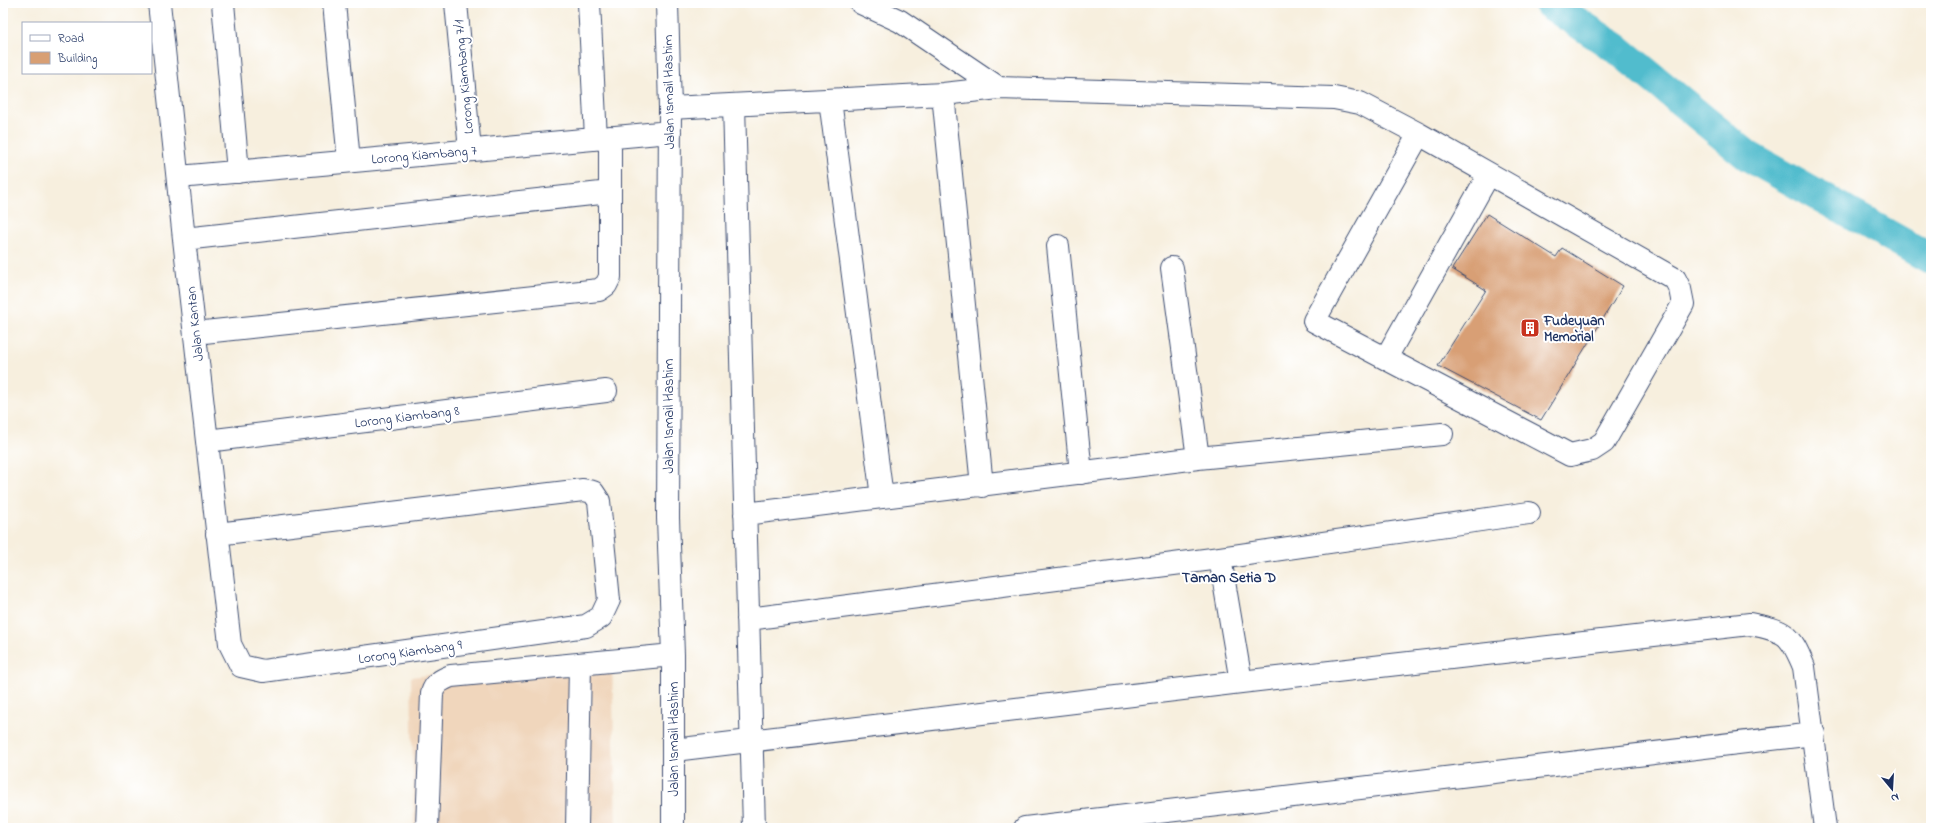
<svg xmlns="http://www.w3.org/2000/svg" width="1934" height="831" font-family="'Indie Flower',sans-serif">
  <rect width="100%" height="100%" fill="#fff"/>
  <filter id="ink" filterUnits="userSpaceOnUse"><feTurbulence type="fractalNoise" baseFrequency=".025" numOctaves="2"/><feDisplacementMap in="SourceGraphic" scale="8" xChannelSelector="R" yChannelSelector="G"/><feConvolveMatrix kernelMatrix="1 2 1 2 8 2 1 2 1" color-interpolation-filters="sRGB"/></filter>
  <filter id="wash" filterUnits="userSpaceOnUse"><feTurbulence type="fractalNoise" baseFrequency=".012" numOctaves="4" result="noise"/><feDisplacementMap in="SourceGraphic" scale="16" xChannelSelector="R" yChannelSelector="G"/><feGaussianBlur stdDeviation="0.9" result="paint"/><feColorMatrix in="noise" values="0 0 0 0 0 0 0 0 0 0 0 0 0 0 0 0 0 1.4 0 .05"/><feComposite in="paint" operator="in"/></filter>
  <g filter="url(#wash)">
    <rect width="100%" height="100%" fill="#f7efde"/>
    <!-- built -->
    <path fill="#f0d6bc" d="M612,655L616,828H414L411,677Z"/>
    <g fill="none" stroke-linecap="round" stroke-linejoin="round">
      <!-- canal -->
      <path stroke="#51bccd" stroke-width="31" d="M1548,3L1616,48L1748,156L1931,259"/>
    </g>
    <g id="blocks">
      <!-- building -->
      <path fill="#d89f74" d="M1487,214L1556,257L1562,248L1623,286L1541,420L1438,366L1486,290L1452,269Z"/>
    </g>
  </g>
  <g filter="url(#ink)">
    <use href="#blocks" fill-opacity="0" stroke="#3c4c71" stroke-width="1"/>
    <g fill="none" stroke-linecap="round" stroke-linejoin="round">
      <!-- minor casing -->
      <g stroke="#3c4c71" stroke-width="24">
        <path id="minor" d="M159,3L184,239L230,644L241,666L263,671L586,626L601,617L609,600L599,501L593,492L583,490L217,534
          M223,3L238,172
          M334,3L349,161
          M456,3L470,150
          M589,3L596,138
          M667,3L670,108L668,518L673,655V828
          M861,3L900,21L999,88
          M943,94L982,486
          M830,100L882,497
          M734,105L754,828
          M670,108L943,94L999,88L1334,98L1360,103L1419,134L1675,279L1680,289L1683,304L1604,442L1592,450L1570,455L1314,321L1419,134
          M179,177L670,132
          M184,239L610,192
          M1058,246L1081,473
          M1172,268L1198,458
          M195,333L599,290L606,285L610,277V137
          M1386,358L1489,174
          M207,441L606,391
          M745,514L1198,458L1442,434
          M1220,558L1241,682
          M748,619L1220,558L1529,513
          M674,750L1241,682L1750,624C1786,631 1790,633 1804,667L1825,828
          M427,828L432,693C435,683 441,680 451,676L673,655
          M577,828L580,664
          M1025,828L1814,734"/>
      </g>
      <!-- minor -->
      <use href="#minor" stroke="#fff" stroke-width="22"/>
    </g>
  </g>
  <!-- icons -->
  <defs>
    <g id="building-square" transform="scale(1)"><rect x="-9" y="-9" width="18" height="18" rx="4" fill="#c8321e" stroke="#fff"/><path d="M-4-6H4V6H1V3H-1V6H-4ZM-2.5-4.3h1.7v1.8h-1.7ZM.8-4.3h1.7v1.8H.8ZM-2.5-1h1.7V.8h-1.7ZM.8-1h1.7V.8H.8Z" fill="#fff"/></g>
  </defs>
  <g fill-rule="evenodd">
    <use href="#building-square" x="1530" y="328"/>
  </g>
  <g text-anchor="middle" stroke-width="4" stroke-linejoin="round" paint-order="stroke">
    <!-- street labels -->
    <g font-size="14" fill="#1b2f5e" stroke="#fff">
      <text transform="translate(463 77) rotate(-95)" y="5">Lorong Kiambang 7/1</text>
      <text transform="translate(668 92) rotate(-91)" y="5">Jalan Ismail Hashim</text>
      <text transform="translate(424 154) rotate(-5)" y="5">Lorong Kiambang 7</text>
      <text transform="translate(194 324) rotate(-96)" y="5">Jalan Kantan</text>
      <text transform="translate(407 416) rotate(-7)" y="5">Lorong Kiambang 8</text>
      <text transform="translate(668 416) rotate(-90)" y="5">Jalan Ismail Hashim</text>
      <text transform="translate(410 651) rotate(-8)" y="5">Lorong Kiambang 9</text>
      <text transform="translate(673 739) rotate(-90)" y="5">Jalan Ismail Hashim</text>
    </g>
    <!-- poi labels -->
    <g font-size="14" font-weight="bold" fill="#1b2f5e" stroke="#fff" text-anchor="start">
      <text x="1544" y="325">Fudeyuan<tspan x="1544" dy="16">Memorial</tspan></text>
    </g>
    <!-- neighbourhood labels -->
    <g font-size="15" font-weight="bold" fill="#1b2f5e" stroke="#fff">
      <text x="1229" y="582">Taman Setia D</text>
    </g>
  </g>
  <!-- margin -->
  <rect width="1934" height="831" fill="none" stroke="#fff" stroke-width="16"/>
  <!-- legend -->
  <rect x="22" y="22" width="130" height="52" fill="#ffffff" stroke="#a4acbf"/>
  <rect x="30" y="35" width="20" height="6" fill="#ffffff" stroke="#a4acbf"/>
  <text x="58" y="42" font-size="12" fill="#1b2f5e">Road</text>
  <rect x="30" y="52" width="20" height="12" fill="#d89f74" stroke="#a4acbf"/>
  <text x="58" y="62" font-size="12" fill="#1b2f5e">Building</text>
  <!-- north arrow -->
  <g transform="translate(1892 789) rotate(162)" stroke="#ffffff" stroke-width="3" paint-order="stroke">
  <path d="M0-3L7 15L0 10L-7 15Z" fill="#1b2f5e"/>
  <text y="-6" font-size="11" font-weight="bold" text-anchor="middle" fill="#1b2f5e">N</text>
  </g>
</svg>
